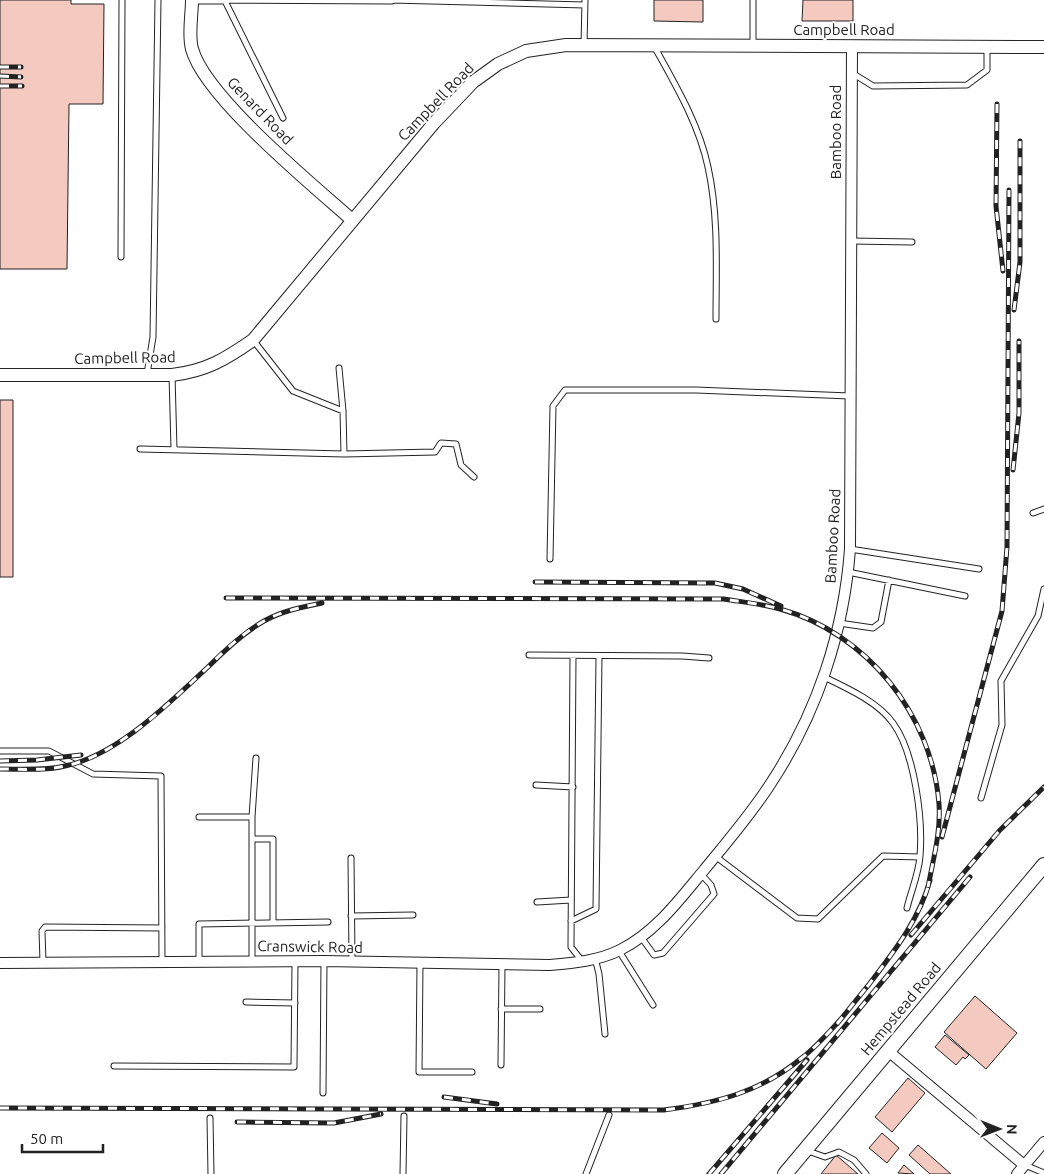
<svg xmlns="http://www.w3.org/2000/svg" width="1044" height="1174" font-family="Ubuntu,sans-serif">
  <rect width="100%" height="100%" fill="#fff"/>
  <!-- building -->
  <path fill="#f3c9c0" stroke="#222" d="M0,0H71V4H104L103,104H69L67,269H0Z
    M654,0H703V22L654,21Z
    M803,0H853V21H802Z
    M0,400H13V577H0Z
    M975,996L1017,1033L986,1069L944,1032Z
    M945,1035L969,1055L965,1059L963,1057L956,1065L935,1047Z
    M908,1078L925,1093L892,1132L875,1117Z
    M882,1133L899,1148L887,1163L869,1148Z
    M918,1145L951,1174H930L909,1155Z
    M836,1155L858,1174H821Z
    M904,1165L914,1174L898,1173Z"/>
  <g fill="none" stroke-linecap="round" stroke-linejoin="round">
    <!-- service casing -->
    <g stroke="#222" stroke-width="7">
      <path id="service" d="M225,0L392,1
        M391,0L585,5
        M193,1H225L283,118
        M584,45L585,0
        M753,45V0
        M654,46C675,84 699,124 708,167C719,217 716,269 716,319
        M852,73L873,86L967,85L987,70V47
        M851,241L912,242
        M121,257L122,0
        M253,340L293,391L343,411
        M339,368L343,411L344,454
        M147,374L153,337L158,0
        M172,375L174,449
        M140,449L344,454L435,452L441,443L456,444L461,465L474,477
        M1033,513L1044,509
        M850,549L979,569
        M550,559L553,406L565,390H696L850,396
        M848,572L965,596
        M839,623L873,628L881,622L889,580
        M529,655L682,656L709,658
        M573,656L571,947L582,961
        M824,677C847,688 878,702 893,723C915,753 923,820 920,856C919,873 911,891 907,908
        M0,751H49L93,774L161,776L162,961
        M536,785L573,787
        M981,798L1002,725L1001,681L1038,616L1044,589
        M199,817H252
        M252,839H273V923
        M715,856L797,918L818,919L883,856L920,857
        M351,858L352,961
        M537,902L571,900
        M351,916L413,915
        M571,921L596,909L599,656
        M641,937L654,955L663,953L714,894L711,885L701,874
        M619,951L653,1005
        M595,958L599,974L605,1034
        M199,961V924L328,922
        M252,961V817L256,758
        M43,962L42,931L45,927L162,928
        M420,963L419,1072H472
        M246,1002L295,1003
        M501,1009H540
        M501,1065L502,965
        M114,1066L294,1067L295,962
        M323,1093L324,961
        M210,1118L211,1174
        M808,1151L825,1157L839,1152L854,1160L866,1174
        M1025,1165L1044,1173
        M403,1174L404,1116
        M586,1174L609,1115"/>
    </g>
    <!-- minor casing -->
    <g stroke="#222" stroke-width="12">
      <path id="minor" d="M0,963L324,961L549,965C573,963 598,961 620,950C655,933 680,899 704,870C727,842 752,813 771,783C817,713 844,632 850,549L852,47
        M887,1050L1024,1165
        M1017,1174L1044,1142"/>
    </g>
    <!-- tertiary casing -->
    <g stroke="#222" stroke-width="14">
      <path id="tertiary" d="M192,0C192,15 188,35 192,49C205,97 313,185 352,220
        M0,375H172C206,371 226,359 253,340L434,123L473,82L498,64L526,51L566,45L1044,47"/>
    </g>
    <!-- secondary casing -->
    <g stroke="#222" stroke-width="16">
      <path id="secondary" d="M785,1174L1044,865"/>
    </g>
    <!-- service -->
    <use href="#service" stroke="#fff" stroke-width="5"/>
    <!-- minor -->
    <use href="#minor" stroke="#fff" stroke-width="10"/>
    <!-- tertiary -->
    <use href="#tertiary" stroke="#fff" stroke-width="12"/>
    <!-- secondary -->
    <use href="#secondary" stroke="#fff" stroke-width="14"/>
    <!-- rail casing -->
    <g stroke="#222" stroke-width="5">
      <path id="rail" d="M0,67H21
        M0,76L21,77
        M0,86H22
        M997,104L996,206L1003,271
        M1014,310L1020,262V141
        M1013,470L1019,413V341
        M535,582L715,583L743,589L781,606
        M226,598L724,599C742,602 762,604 780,609C867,633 932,715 939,804C941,832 933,860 928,887
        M0,761L37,760L81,755
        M0,769C21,769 44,771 65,766C118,755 169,703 208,667C225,650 243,633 264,621C282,611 302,607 322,603
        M942,837L1002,611L1007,547L1009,190
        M911,935L1000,830L1044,787
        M867,987C892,954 919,921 930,880
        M837,1024L870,983
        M444,1097L497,1104
        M0,1108L664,1110C717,1103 761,1092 803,1057C817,1046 829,1032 841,1019
        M237,1122L334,1123L381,1114
        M709,1174L807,1060
        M721,1174L970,877"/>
    </g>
    <!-- rail -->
    <use href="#rail" stroke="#fff" stroke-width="3" stroke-dasharray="9" stroke-linecap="butt"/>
  </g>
  <g text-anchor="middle" stroke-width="4" stroke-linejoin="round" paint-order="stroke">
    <!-- street labels -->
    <g font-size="15" fill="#222" stroke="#fff">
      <text x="844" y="35">Campbell Road</text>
      <text transform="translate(436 102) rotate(-46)" y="5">Campbell Road</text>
      <text transform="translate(260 111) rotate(46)" y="5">Genard Road</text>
      <text transform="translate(836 132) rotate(-90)" y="5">Bamboo Road</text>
      <text transform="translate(125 358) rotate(-1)" y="5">Campbell Road</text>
      <text transform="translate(833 536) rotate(-87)" y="5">Bamboo Road</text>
      <text transform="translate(310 947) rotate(1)" y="5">Cranswick Road</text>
      <text transform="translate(901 1009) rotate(-50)" y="5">Hempstead Road</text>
    </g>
  </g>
  <!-- north arrow -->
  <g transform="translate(999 1129) rotate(91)" stroke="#ffffff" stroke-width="4" paint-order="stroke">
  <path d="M0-4L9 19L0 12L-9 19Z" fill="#222222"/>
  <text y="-8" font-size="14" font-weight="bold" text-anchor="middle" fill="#222222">N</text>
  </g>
  <!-- scale -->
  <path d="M22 1144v8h81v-8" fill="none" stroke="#222222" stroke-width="2.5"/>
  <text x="30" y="1144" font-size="15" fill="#222222" stroke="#ffffff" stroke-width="4" paint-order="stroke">50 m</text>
</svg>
